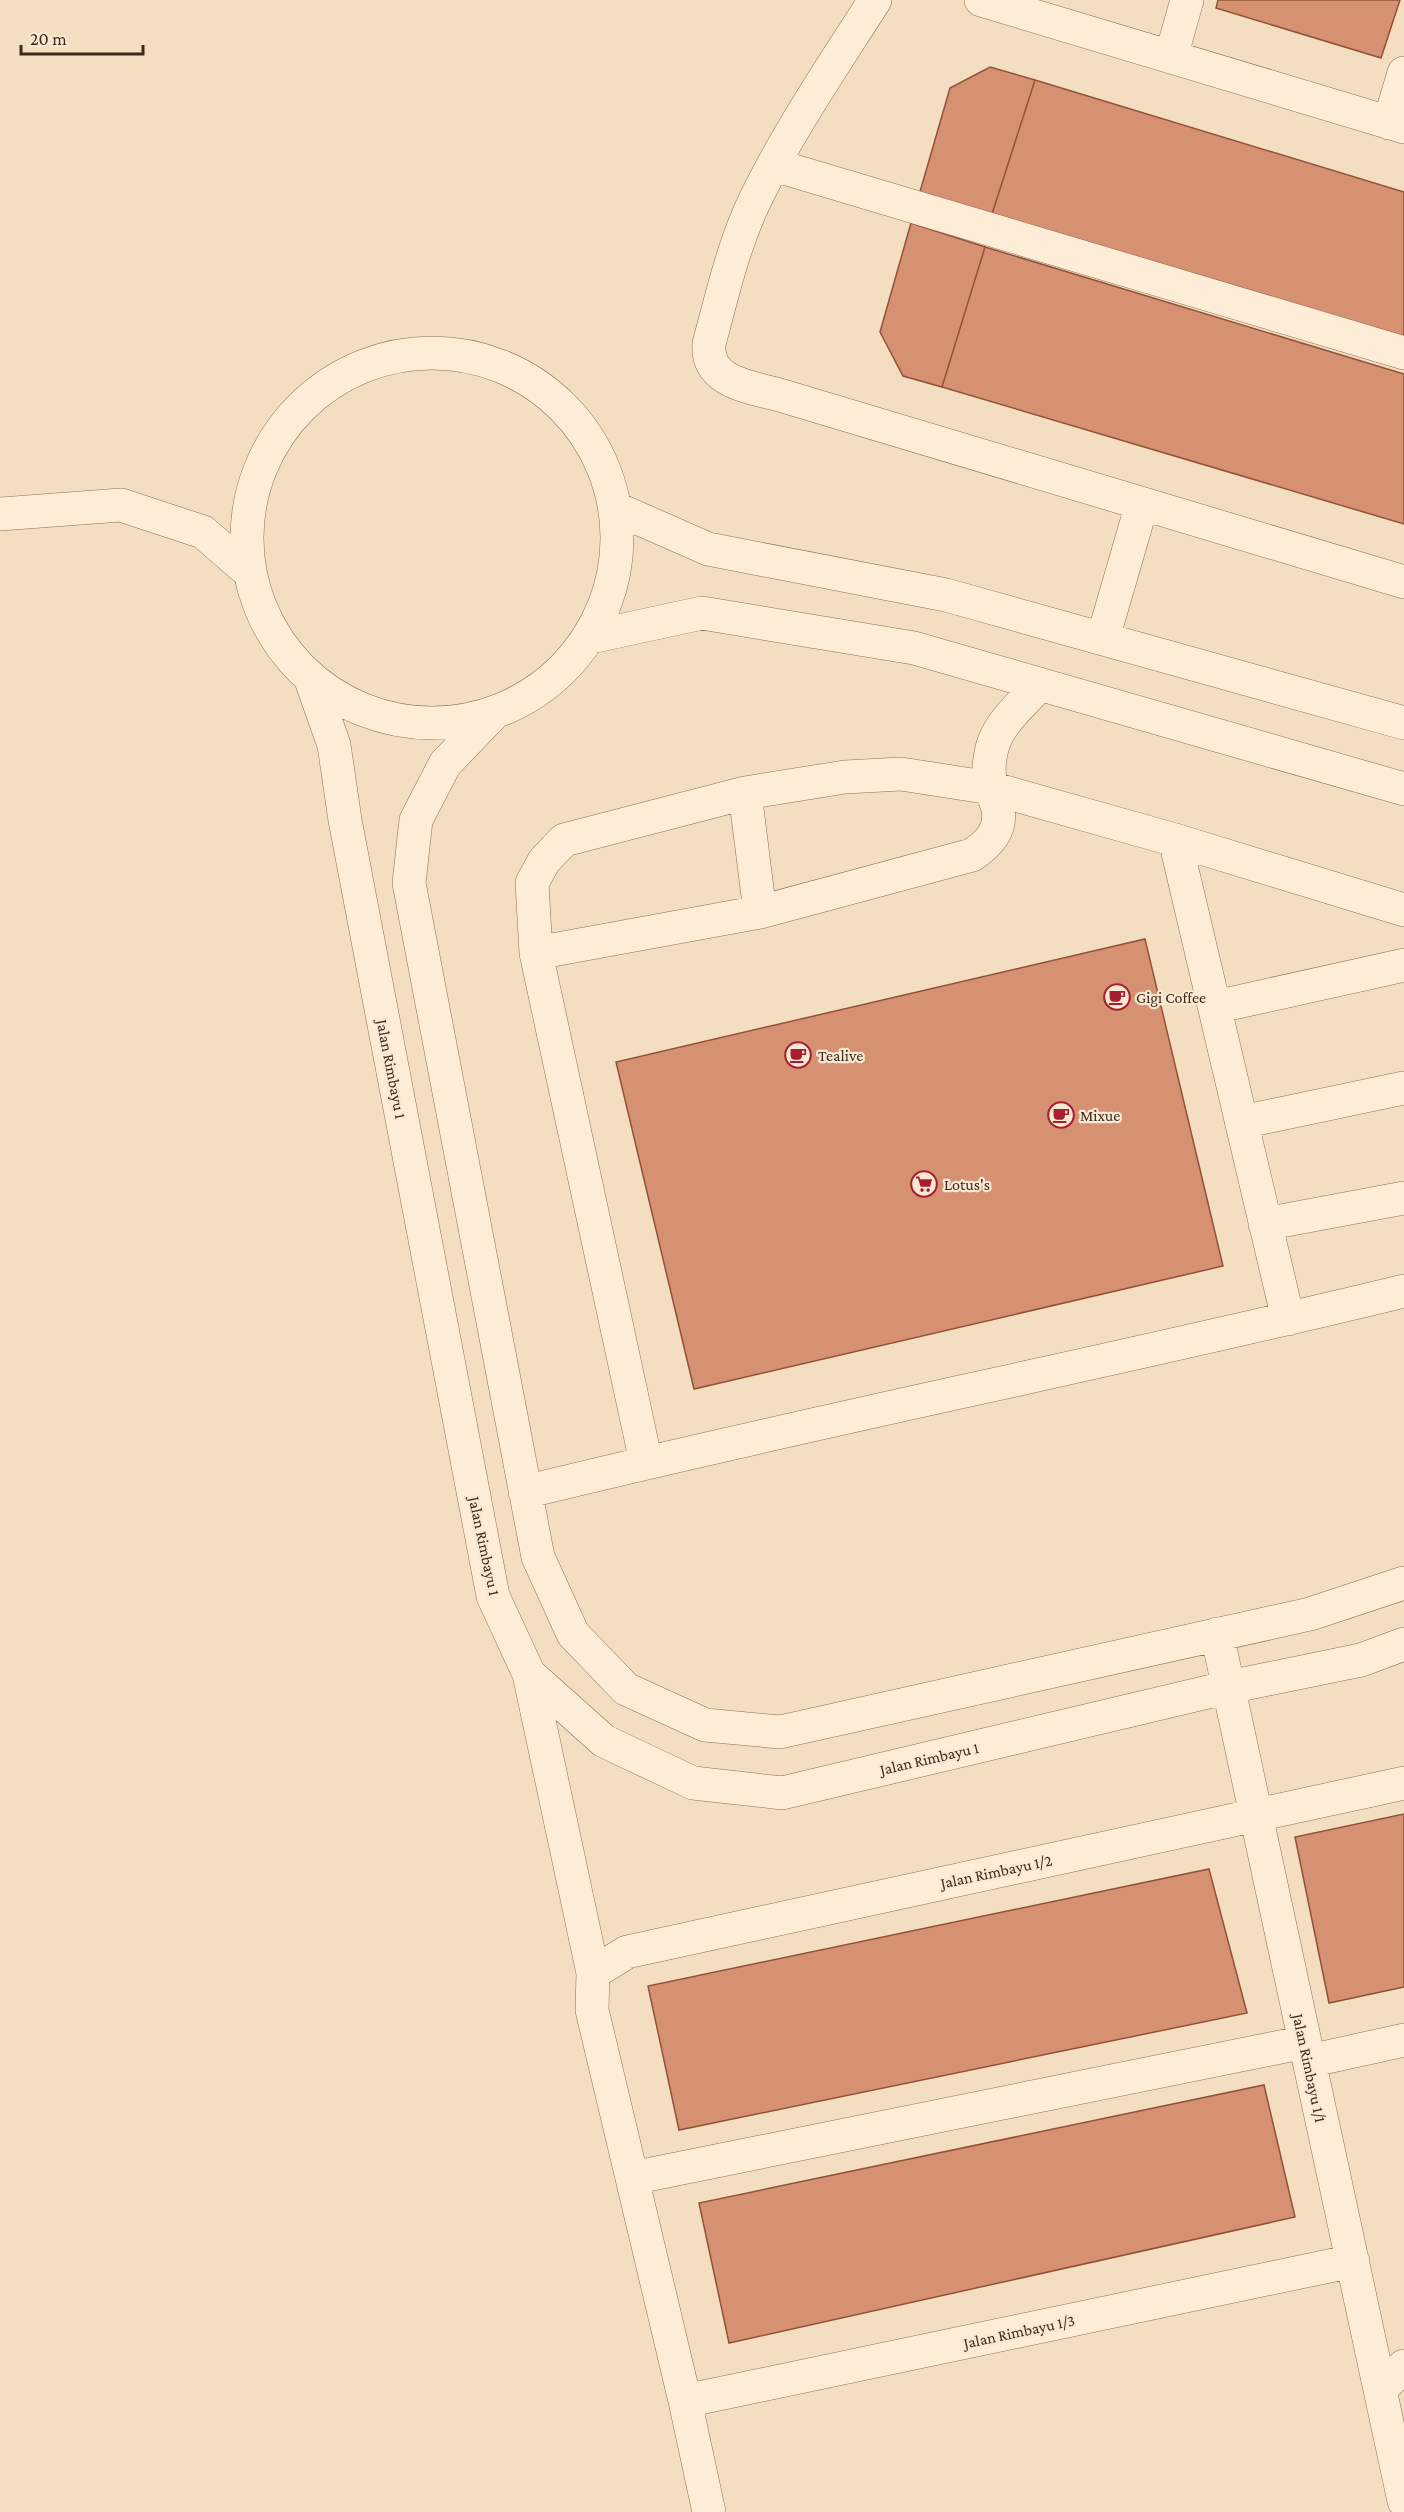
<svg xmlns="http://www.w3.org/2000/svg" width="1404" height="2512" font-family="'Crimson Pro',serif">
  <rect width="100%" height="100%" fill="#f3dec1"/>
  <!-- building -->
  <path fill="#d69072" stroke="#925239" stroke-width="1.5" d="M1218,0H1400L1381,58L1216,8Z
    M990,67L1035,80L991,217L919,195L950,88Z
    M1035,80L1404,192V336L991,217Z
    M911,223L985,247L942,387L903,376L880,332Z
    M985,247L1404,374V524L942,387Z
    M1145,939L1223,1266L694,1389L616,1062Z
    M1404,1814V1987L1329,2003L1295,1837Z
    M1209,1869L1247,2013L679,2130L648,1986Z
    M1264,2085L1295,2217L729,2343L699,2203Z"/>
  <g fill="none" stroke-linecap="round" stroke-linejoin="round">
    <!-- minor casing -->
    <g stroke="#8f6e56" stroke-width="34">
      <path id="minor" d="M875,0C833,66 789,130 755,200C733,246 722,296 709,344C706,384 753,387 783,396L1404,582
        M981,0L1404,127
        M1171,57L1187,0
        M1389,123L1404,73
        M774,165L1404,353
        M247 538a185 185 0 1 1 370 0a185 185 0 1 1-370 0Z
        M617,509L708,549L946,595L1404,723
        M0,514L121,505L203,532L248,571
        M591,637L702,613L914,648L1404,789
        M1103,638L1142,504
        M311,680L334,745L345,820L493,1596L529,1674L604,1741L693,1783L782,1793L1229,1687L1361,1660L1404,1644
        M492,715L445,764L416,820L409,883L538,1557L573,1634L626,1689L705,1725L780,1732L1310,1614L1404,1583
        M745,793L760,912
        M1175,840L1288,1319
        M536,953L760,912L972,855C987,845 1002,831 998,810C997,803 993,796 991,788C988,773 989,756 994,742C1002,720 1025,701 1040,684
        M1215,1007L1404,965
        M1242,1122L1404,1088
        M1265,1224L1404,1198
        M646,1462L536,953L532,883L544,861L564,840L745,793L845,777L901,774L991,788L1175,840L1404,910
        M525,1492C817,1420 1112,1362 1404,1291
        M1217,1634L1404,2501
        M529,1674L593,1973L592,2010L685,2401L709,2512
        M593,1973L627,1952L1404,1783
        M1309,2061L1404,2040
        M632,2178L1305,2042
        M1380,2390L1404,2366
        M685,2401L1353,2261"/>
    </g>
    <!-- minor -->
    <use href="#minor" stroke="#fdecd6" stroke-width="33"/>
  </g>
  <!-- icons -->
  <defs>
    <g id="cafe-ring" transform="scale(1.35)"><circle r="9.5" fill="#fae9d2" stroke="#a61e2f" stroke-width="1.5"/><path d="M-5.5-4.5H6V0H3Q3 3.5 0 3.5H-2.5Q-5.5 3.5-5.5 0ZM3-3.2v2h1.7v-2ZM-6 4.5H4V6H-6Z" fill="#a61e2f"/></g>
    <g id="supermarket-ring" transform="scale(1.35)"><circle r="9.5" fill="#fae9d2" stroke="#a61e2f" stroke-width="1.5"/><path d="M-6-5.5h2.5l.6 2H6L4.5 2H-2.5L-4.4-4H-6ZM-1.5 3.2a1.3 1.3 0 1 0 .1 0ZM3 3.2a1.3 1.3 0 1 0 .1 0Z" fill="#a61e2f"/></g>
  </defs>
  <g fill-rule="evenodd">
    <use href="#cafe-ring" x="1117" y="997"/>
    <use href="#cafe-ring" x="798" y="1055"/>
    <use href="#cafe-ring" x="1061" y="1115"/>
    <use href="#supermarket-ring" x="924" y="1184"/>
  </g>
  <g text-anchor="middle" stroke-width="4.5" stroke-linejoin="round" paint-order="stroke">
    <!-- poi labels -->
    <g font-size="16" fill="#3d281c" stroke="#fae9d2" text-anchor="start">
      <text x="1136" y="1003">Gigi Coffee</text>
      <text x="818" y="1061">Tealive</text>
      <text x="1080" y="1121">Mixue</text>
      <text x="944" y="1190">Lotus's</text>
    </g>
    <!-- street labels -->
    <g font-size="16" fill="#3d281c" stroke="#fae9d2">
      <text transform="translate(392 1069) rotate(79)" y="6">Jalan Rimbayu 1</text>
      <text transform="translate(485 1546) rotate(78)" y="6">Jalan Rimbayu 1</text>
      <text transform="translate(929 1758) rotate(-13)" y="6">Jalan Rimbayu 1</text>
      <text transform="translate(996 1871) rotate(-12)" y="6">Jalan Rimbayu 1/2</text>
      <text transform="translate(1310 2068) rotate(78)" y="6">Jalan Rimbayu 1/1</text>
      <text transform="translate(1019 2331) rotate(-12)" y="6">Jalan Rimbayu 1/3</text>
    </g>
  </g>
  <!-- scale -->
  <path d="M21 45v9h122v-9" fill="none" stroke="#3d281c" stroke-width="3"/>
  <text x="30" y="45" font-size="18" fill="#3d281c" stroke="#fae9d2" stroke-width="4.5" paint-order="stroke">20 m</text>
</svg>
